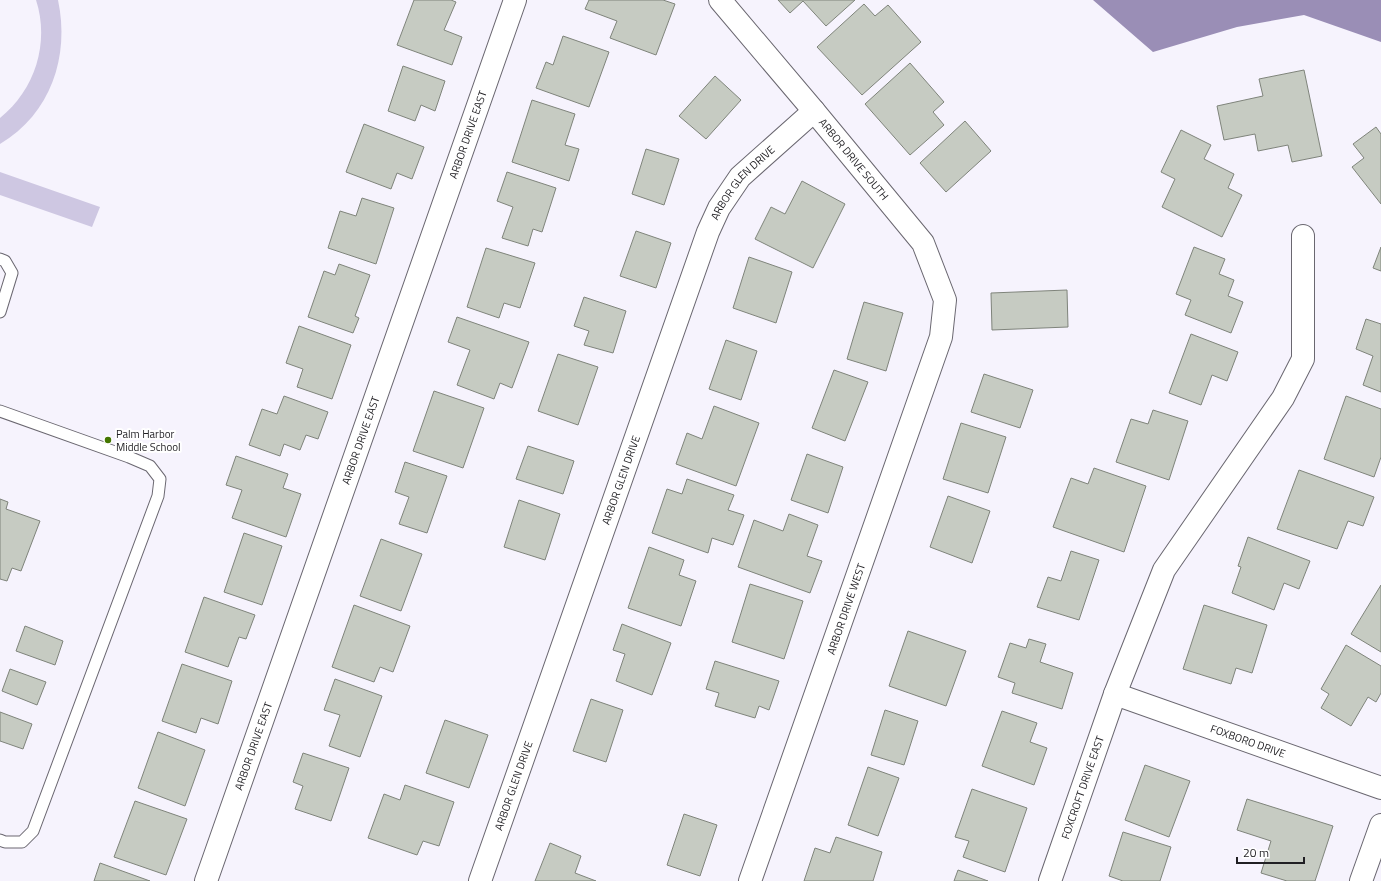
<svg xmlns="http://www.w3.org/2000/svg" width="1381" height="881" font-family="'Titillium Web',sans-serif">
  <rect width="100%" height="100%" fill="#f6f3fd"/>
  <!-- green -->
  <path fill="#cec7e2" d="M36,0H58C70,56 51,114 0,144V118C35,90 50,43 36,0Z
    M0,172L100,207L92,227L0,195Z"/>
  <!-- water -->
  <path fill="#9a8eb6" d="M1093,0H1381V42L1304,15L1237,27L1153,52Z"/>
  <!-- building -->
  <path fill="#c6cbc2" stroke="#7f847b" d="M414,0H451L456,2L444,30L462,37L452,65L397,45Z
    M589,0H663L675,4L656,55L610,38L617,21L585,9Z
    M778,0H855L826,26L803,1L790,13Z
    M864,4L875,16L888,5L921,42L862,95L817,47Z
    M563,36L609,52L589,107L536,88L546,62L553,65Z
    M910,63L944,102L933,112L944,125L910,155L865,104Z
    M403,66L445,81L435,111L421,105L415,121L388,111Z
    M1304,70L1322,156L1292,162L1288,145L1258,151L1255,134L1224,140L1217,106L1263,96L1259,79Z
    M715,76L741,100L706,139L679,116Z
    M532,100L575,114L565,145L579,149L569,181L512,162Z
    M965,121L991,151L946,192L920,163Z
    M364,124L424,147L412,179L397,173L391,189L346,172Z
    M1376,127L1381,134V204L1352,167L1364,158L1353,144Z
    M1181,130L1211,145L1204,159L1234,174L1228,188L1242,195L1222,237L1162,207L1175,179L1161,172Z
    M646,149L679,159L664,205L632,194Z
    M507,172L556,188L542,232L533,229L528,246L502,238L513,207L497,201Z
    M802,181L845,204L813,268L755,239L771,207L785,214Z
    M362,198L394,208L376,264L328,248L340,211L356,216Z
    M636,231L671,243L656,288L620,276Z
    M1194,247L1225,259L1219,274L1234,280L1228,296L1243,302L1231,333L1185,315L1191,300L1176,294Z
    M1381,247V271L1373,268Z
    M486,248L535,263L520,308L504,303L499,318L467,307Z
    M749,257L792,272L776,323L733,308Z
    M339,264L370,275L355,316L359,318L353,333L308,317L324,271L335,275Z
    M1067,290L1068,327L992,330L991,293Z
    M584,297L626,311L613,353L584,345L589,331L574,326Z
    M864,302L903,313L886,371L847,359Z
    M457,317L529,342L512,388L500,383L494,399L457,385L470,350L448,342Z
    M1366,319L1381,324V392L1363,385L1373,356L1356,349Z
    M299,326L351,345L332,399L297,387L303,369L286,363Z
    M1191,334L1238,352L1227,381L1212,375L1201,405L1169,393Z
    M726,340L757,351L741,400L709,389Z
    M558,354L598,367L578,425L538,411Z
    M834,370L868,382L845,441L812,428Z
    M984,374L1033,390L1020,428L971,412Z
    M434,391L484,408L463,468L413,451Z
    M284,396L328,412L318,439L306,435L300,450L284,444L280,456L249,445L262,409L277,414Z
    M1346,396L1381,409V457L1374,477L1324,459Z
    M714,406L759,423L736,486L676,464L687,433L702,439Z
    M1153,410L1188,421L1169,480L1116,462L1131,419L1148,424Z
    M961,423L1006,437L988,493L943,479Z
    M528,446L574,461L563,494L516,479Z
    M807,454L843,467L828,513L791,500Z
    M236,456L288,474L283,488L301,494L286,537L232,518L242,490L226,485Z
    M405,462L447,476L427,533L399,524L409,497L395,492Z
    M1094,468L1146,486L1124,552L1053,527L1071,478L1088,484Z
    M1299,470L1374,497L1363,526L1348,521L1337,549L1277,529Z
    M687,479L734,495L728,510L744,515L733,545L712,538L708,553L652,533L667,489L682,494Z
    M948,496L990,511L972,563L930,547Z
    M0,499L8,502L6,509L40,521L21,571L12,568L7,581L0,579Z
    M519,500L560,514L545,560L504,547Z
    M789,514L818,525L807,556L822,561L810,593L738,567L754,520L783,531Z
    M244,533L282,546L262,605L224,592Z
    M1248,537L1310,561L1299,589L1284,583L1274,610L1232,593L1241,567L1238,566Z
    M381,539L422,554L401,611L360,596Z
    M649,547L684,560L679,575L696,581L681,626L628,608Z
    M1071,551L1099,560L1079,620L1037,607L1048,577L1061,581Z
    M750,584L803,601L784,659L732,642Z
    M1381,585V652L1351,634Z
    M204,597L255,615L246,639L239,637L228,667L185,652Z
    M354,605L410,626L393,672L380,667L374,682L332,667Z
    M1204,605L1267,625L1252,673L1236,668L1231,684L1183,669Z
    M622,624L671,643L652,695L616,681L625,654L613,650Z
    M25,626L63,641L55,665L16,651Z
    M908,631L966,651L946,706L889,686Z
    M1029,639L1046,644L1040,662L1073,673L1062,709L1012,693L1015,683L998,677L1010,643L1026,648Z
    M1346,645L1381,666V693L1376,702L1368,697L1351,726L1321,708L1329,694L1321,689Z
    M715,661L779,681L769,710L759,706L755,718L715,706L719,693L706,689Z
    M182,664L232,681L218,724L201,718L196,733L162,721Z
    M10,669L46,682L37,705L2,691Z
    M335,679L382,696L360,757L329,746L340,715L324,710Z
    M591,699L623,710L606,762L573,751Z
    M885,710L918,721L904,765L871,755Z
    M1002,711L1037,723L1030,742L1047,748L1034,785L982,766Z
    M0,712L32,724L23,749L0,741Z
    M445,720L488,735L469,788L426,773Z
    M158,732L205,750L185,806L138,788Z
    M303,753L349,768L331,821L295,809L303,786L293,782Z
    M1145,765L1190,781L1169,837L1125,820Z
    M868,767L899,778L878,836L848,825Z
    M405,785L454,802L439,846L423,841L417,855L368,838L384,794L400,800Z
    M972,789L1027,808L1005,872L963,857L969,841L955,837Z
    M1247,799L1333,826L1315,881H1287L1261,873L1271,841L1237,830Z
    M135,801L187,819L166,875L114,857Z
    M684,814L717,825L700,876L667,865Z
    M1123,832L1171,847L1160,881H1123L1109,876Z
    M836,837L882,852L873,881H804L815,848L830,853Z
    M550,843L581,856L575,873L596,881H535Z
    M100,863L150,881H94Z
    M958,870L988,881H954Z"/>
  <g fill="none" stroke-linecap="round" stroke-linejoin="round">
    <!-- lane casing -->
    <g stroke="#6a6770" stroke-width="13">
      <path id="lane" d="M0,259L5,261L12,273L0,312
        M0,411L129,457L150,466L160,479L158,496L33,831L22,842H5L0,840"/>
    </g>
    <!-- street casing -->
    <g stroke="#6a6770" stroke-width="24">
      <g id="street">
        <path id="s1" d="M720,0L814,111L923,243L945,300L941,337L750,881"/>
        <path id="s2" d="M1115,694L1381,788"/>
        <path id="s3" d="M206,881L515,0"/>
        <path id="s4" d="M480,881L708,232L719,208L740,177L814,111"/>
        <path id="s5" d="M1050,881L1115,694L1164,570L1283,398L1303,359V236"/>
        <path d="M1361,881L1381,825"/>
      </g>
    </g>
    <!-- lane -->
    <use href="#lane" stroke="#fff" stroke-width="11"/>
    <!-- street -->
    <use href="#street" stroke="#fff" stroke-width="22"/>
  </g>
  <!-- markers -->
  <circle fill="#447600" stroke="#fff" stroke-width="1.5" cx="108" cy="440" r="4"/>
  <g text-anchor="middle" stroke-width="4" stroke-linejoin="round" paint-order="stroke">
    <!-- street labels -->
    <g font-size="11" fill="#201f23" stroke="#fff">
      <text dy="4" stroke="none"><textPath href="#s3" startOffset="791">ARBOR DRIVE EAST</textPath></text>
      <text dy="4" stroke="none"><textPath href="#s1" startOffset="208">ARBOR DRIVE SOUTH</textPath></text>
      <text dy="4" stroke="none"><textPath href="#s4" startOffset="749">ARBOR GLEN DRIVE</textPath></text>
      <text dy="4" stroke="none"><textPath href="#s3" startOffset="467">ARBOR DRIVE EAST</textPath></text>
      <text dy="4" stroke="none"><textPath href="#s4" startOffset="425">ARBOR GLEN DRIVE</textPath></text>
      <text transform="translate(846 609) rotate(-71)" y="4">ARBOR DRIVE WEST</text>
      <text dy="4" stroke="none"><textPath href="#s2" startOffset="141">FOXBORO DRIVE</textPath></text>
      <text dy="4" stroke="none"><textPath href="#s3" startOffset="143">ARBOR DRIVE EAST</textPath></text>
      <text dy="4" stroke="none"><textPath href="#s4" startOffset="101">ARBOR GLEN DRIVE</textPath></text>
      <text dy="4" stroke="none"><textPath href="#s5" startOffset="99">FOXCROFT DRIVE EAST</textPath></text>
    </g>
    <!-- poi labels -->
    <g font-size="11" fill="#201f23" stroke="#fff" text-anchor="start">
      <text x="116" y="438">Palm Harbor<tspan x="116" dy="13">Middle School</tspan></text>
    </g>
  </g>
  <!-- scale -->
  <path d="M1237 857v6h67v-6" fill="none" stroke="#201f23" stroke-width="2"/>
  <text x="1243" y="857" font-size="12" fill="#201f23" stroke="#ffffff" stroke-width="3" paint-order="stroke">20 m</text>
</svg>
